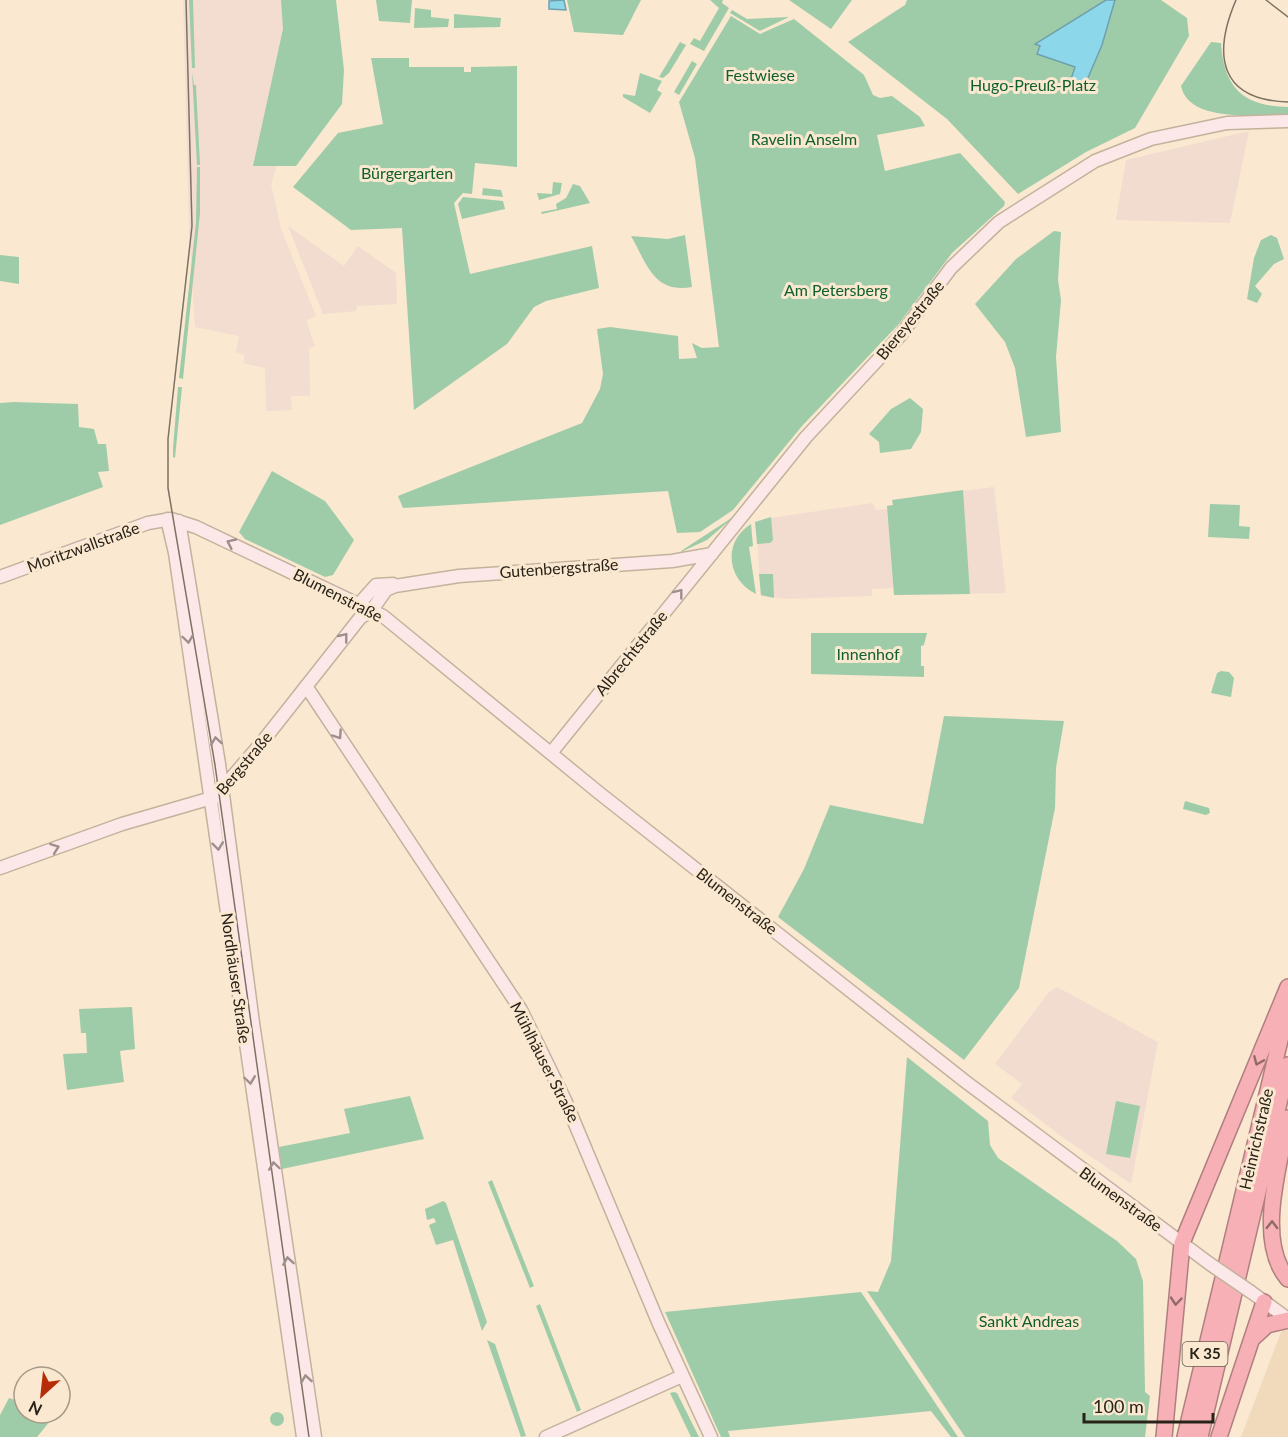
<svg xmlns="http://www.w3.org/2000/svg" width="1288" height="1437" font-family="Lato,sans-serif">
  <rect width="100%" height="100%" fill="#fae8d0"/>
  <!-- commercial -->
  <path fill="#f3dcd0" d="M183,0H322L288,130L271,184L281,229L316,316L306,321L315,346L309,348L310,396H291L292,410L266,411L265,368L243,363L245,355L236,352L239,336L195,327L189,228Z"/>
  <!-- built -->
  <path fill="#f1dabc" d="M1283,1327L1288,1329V1437H1241Z"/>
  <!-- education -->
  <path fill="#f2dccf" d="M1249,131L1230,223L1116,220L1126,160Z
    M288,226L344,266L358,246L396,273L397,304L357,306L356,311L323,314Z
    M994,487L1006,593L894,595L893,588L872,589V596L788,599L761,596L756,523L770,518L873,503L875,510L887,509V506L893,505L892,500Z
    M1057,987L1158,1042L1131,1184L1061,1136L1011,1098L1022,1084L995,1064L1049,992Z"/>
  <!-- green -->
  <path fill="#9fcca8" d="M189,0H193L195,68H192Z
    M281,0H336L344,70L342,104L296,166H253L283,29Z
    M376,0H412L410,23L379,21Z
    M567,0H641L623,35L574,32Z
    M710,0H723L722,3L729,8L704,51L690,44L694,38L700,41L719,8Z
    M789,0H852L831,29Z
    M907,0H1161L1187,18L1189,36L1135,128L1086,152L1018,194L947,119L848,42L905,5Z
    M415,8L431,10V17L449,19L448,27L414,28Z
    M732,10L747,19L789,17L760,31L730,13Z
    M454,14L501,18L500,27L454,28Z
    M731,16L760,34L794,19L864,75L873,95L880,98L892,96L920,117L925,126L877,135L885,171L960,153L1005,202L1004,206L952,253L898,325L802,426L733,510L700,532L677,533L668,491L403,508L398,496L582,423L600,389L603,374L597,329L610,327L678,336L679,359L697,358L692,343L702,348L719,347L695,158L679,102Z
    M680,42L686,45L669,73L663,78L659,77Z
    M1211,42L1221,43C1224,88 1243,106 1288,107V115C1259,114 1189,124 1181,86Z
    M371,58H409V67H464V72H471V67L517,66V167L475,163L472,194L463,193L454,203L470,274L592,246L599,288L546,301L534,307L507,344L414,410L402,228L351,230L293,187L338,133L383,124Z
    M692,61L697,64L679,95L674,92Z
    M192,72L194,85H196L200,165H197Z
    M640,73L662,81L657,90L662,93L650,113L623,97V94L635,96Z
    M197,167H200V213L183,379L179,378L196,223Z
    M553,182L562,183L560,194L539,200L537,193L552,194Z
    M573,184L580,186L590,203L542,214L541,212L557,209L556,204L566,198Z
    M483,188L501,190L503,197L482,195Z
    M463,197L503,201L505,209L462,219L458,204Z
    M1054,231L1061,232L1058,280L1061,300L1056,357L1061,432L1026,437L1015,368L1005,342L975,304L1016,259Z
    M685,235L692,287C654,294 647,264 631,236L668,239Z
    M1271,235L1277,238L1284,259L1274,264L1255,286L1262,294L1257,303L1247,299L1254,258L1261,240Z
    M0,255L19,257V284L0,281Z
    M178,387H182L175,458L173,457V448Z
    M910,398L923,409L921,432L911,449L880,453L879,442L869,434L891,409Z
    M14,402L78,404L79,427L94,429L98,444H106L109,471L98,472L103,487L0,525V403Z
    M272,471L325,501L354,540L333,575L325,577L245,539L239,532Z
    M963,490L970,594L894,595L887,506L893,505L892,500Z
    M1210,504L1240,505L1239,526L1250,527L1249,539L1208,537Z
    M736,515L707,540L681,552V551Z
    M771,517L773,540L770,543L757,544L755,522Z
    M751,524L753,546L749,547L756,594C727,580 722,542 751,524Z
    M759,574H773L774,598L761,595Z
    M811,633H927L924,645L921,646V666H924V677L811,674Z
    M1221,671L1229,672L1234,678L1231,697L1211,693L1217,673Z
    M944,716L1064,721L1056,768L1055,808L1019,988L964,1060L778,917L804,869L830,805L923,824Z
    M1185,801L1209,808L1210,813L1206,815L1183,809Z
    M132,1007L135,1049L120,1051L124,1082L67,1090L63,1054L87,1053L86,1033H81L79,1009Z
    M907,1057L988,1121L990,1145L998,1158L1117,1241L1136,1259L1143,1281L1145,1392L1150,1396L1145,1437H965L867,1291L878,1292L891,1261Z
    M410,1096L424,1139L282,1169L279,1147L350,1133L344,1109Z
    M1116,1101L1140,1106L1130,1158L1106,1154Z
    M492,1180L534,1286L530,1288L488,1182Z
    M443,1201L446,1203L487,1322L482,1331L453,1240L436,1245L429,1225L436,1222L434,1218L427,1220L425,1209Z
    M861,1292L958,1437H951L931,1411L728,1431L730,1437H721L665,1312Z
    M540,1304L581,1410L577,1412L536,1306Z
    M487,1340L495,1344L526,1436L521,1437Z
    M674,1392L677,1393L699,1437H691L670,1393Z
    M9,1398L24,1403V1413L56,1414L37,1437H0V1415Z
    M270 1419a7 7 0 1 1 14 0a7 7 0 1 1-14 0Z"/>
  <!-- water -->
  <path fill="#8dd7eb" stroke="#6fa1ac" stroke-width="1.5" d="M564,0L566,10L549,9V1Z
    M1106,0H1115L1102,45L1084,87L1070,82L1075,67L1037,54L1040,46L1035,44Z"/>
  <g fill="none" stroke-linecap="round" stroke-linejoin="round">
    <!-- secondary casing -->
    <g stroke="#c3b29c" stroke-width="15">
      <path id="secondary" d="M167,519L175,553L303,1437
        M179,521L219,764L253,1023L315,1437
        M0,577L148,523L171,519L196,527L383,616L598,792L966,1082L1210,1264
        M359,604L376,585L393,584
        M306,686L521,1010L565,1100L659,1324L711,1437
        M551,753L806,437L899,337L951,268L999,222L1095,161L1151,139L1227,123L1288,121
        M0,868L122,824L215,797L263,741L360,618L372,610L386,590L395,586L459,576L672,561L712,554
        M1251,1292L1288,1319
        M546,1437L682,1376"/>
    </g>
    <!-- highway casing -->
    <g stroke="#af7f7f" stroke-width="18">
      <path id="highway" d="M1288,1118C1280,1163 1255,1241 1288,1279
        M1253,1338L1267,1325L1288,1320
        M1164,1437L1182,1243L1288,987
        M1185,1437L1287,1011
        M1200,1437L1288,1065
        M1219,1437L1264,1302"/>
    </g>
    <!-- secondary -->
    <use href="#secondary" stroke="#fde8e9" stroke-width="12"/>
    <!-- highway -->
    <use href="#highway" stroke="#f7b1b6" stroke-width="15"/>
    <!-- tram -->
    <path stroke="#7d7263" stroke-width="1.5" d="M186,0L192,226L168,439V488L215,765L309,1437
      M1236,0C1212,56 1220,100 1288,102
      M1266,0L1288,17"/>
    <!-- secondary-bridge casing -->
    <g stroke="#c3b29c" stroke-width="15" stroke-linecap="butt">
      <path id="secondary-bridge" d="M1210,1264L1251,1292"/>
    </g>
    <!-- secondary-bridge -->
    <use href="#secondary-bridge" stroke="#fde8e9" stroke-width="12"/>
  </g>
  <!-- one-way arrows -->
  <defs><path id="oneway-chevron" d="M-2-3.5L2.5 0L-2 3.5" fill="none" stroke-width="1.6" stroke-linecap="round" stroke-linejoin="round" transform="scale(1.5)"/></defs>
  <g stroke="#9d8f8b">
    <use href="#oneway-chevron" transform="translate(231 543) rotate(-155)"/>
    <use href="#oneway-chevron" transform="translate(679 593) rotate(-52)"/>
    <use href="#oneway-chevron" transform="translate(344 637) rotate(-51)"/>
    <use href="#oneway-chevron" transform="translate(188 639) rotate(82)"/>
    <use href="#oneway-chevron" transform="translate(338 735) rotate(56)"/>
    <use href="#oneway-chevron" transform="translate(216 741) rotate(-99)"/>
    <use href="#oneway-chevron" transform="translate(218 846) rotate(83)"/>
    <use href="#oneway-chevron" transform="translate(55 848) rotate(-20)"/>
    <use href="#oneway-chevron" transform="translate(250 1080) rotate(82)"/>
    <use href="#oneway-chevron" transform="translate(274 1166) rotate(-98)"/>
    <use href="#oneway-chevron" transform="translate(288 1261) rotate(-99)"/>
    <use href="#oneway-chevron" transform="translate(306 1379) rotate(-99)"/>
  </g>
  <g stroke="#906a68">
    <use href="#oneway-chevron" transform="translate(1258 1061) rotate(113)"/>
    <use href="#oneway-chevron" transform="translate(1272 1225) rotate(-89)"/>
    <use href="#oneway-chevron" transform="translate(1176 1301) rotate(95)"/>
  </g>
  <g text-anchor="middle" stroke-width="6" stroke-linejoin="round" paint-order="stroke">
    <!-- shield labels -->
    <rect fill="#fae8d0" stroke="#675d50" stroke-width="1.5" x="1182.5" y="1342" width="45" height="24" rx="4.5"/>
    <g font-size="15" font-weight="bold" fill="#282219">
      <text x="1205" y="1359">K 35</text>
    </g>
    <!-- park labels -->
    <g font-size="16" fill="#10602f" stroke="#fae8d0">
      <text x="760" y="81">Festwiese</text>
      <text x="1033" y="91">Hugo-Preuß-Platz</text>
      <text x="804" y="145">Ravelin Anselm</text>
      <text x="407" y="179">Bürgergarten</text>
      <text x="836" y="296">Am Petersberg</text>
      <text x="868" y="660">Innenhof</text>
      <text x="1029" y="1327">Sankt Andreas</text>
    </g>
    <!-- street labels -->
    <g font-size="16" fill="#282219" stroke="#fae8d0">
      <text transform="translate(910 320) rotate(-51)" y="6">Biereyestraße</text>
      <text transform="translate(83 547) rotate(-20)" y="6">Moritzwallstraße</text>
      <text transform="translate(559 568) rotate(-4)" y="6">Gutenbergstraße</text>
      <text transform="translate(338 595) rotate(27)" y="6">Blumenstraße</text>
      <text transform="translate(631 653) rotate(-51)" y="6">Albrechtstraße</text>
      <text transform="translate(244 763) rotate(-50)" y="6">Bergstraße</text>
      <text transform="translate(737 901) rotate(38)" y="6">Blumenstraße</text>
      <text transform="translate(236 978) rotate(82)" y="6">Nordhäuser Straße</text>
      <text transform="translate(545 1062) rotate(63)" y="6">Mühlhäuser Straße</text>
      <text transform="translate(1256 1139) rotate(-77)" y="6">Heinrichstraße</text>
      <text transform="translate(1121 1199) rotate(36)" y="6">Blumenstraße</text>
    </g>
  </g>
  <!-- north arrow -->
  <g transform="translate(42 1395) rotate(207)"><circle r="28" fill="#fae8d0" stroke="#a69987" stroke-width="1.5"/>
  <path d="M0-4.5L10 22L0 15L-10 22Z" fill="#b72d0a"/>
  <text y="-9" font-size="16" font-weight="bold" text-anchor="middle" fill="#282219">N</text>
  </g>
  <!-- scale -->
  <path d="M1084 1413v9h129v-9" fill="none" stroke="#282219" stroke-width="3"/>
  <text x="1093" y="1413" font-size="18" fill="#282219" stroke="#fae8d0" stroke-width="4.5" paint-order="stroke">100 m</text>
</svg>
